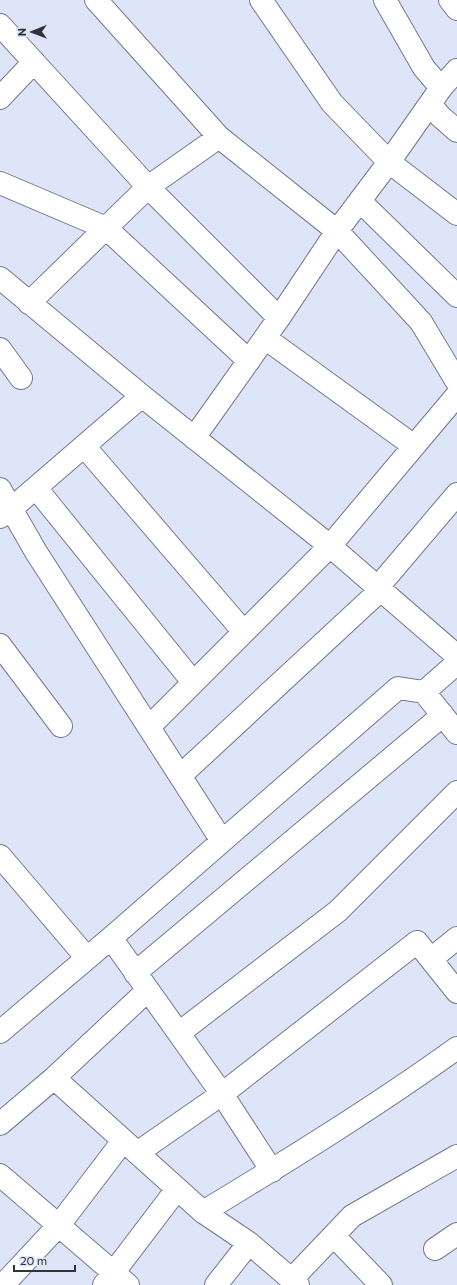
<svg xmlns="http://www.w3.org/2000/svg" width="457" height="1285" font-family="Commissioner,sans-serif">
  <rect width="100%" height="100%" fill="#dfe5f8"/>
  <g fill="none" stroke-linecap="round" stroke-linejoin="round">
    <!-- minor casing -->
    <g stroke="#74788a" stroke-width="24">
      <path id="minor" d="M96,0L219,137L337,231L421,322L457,382
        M261,0L332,103L389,162L457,214
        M385,0L424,68L441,88
        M450,0L457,9
        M0,25L148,187L279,318
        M0,98L34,62
        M430,104L440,116L457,131
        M0,183L106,228L249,361
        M360,201L457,296
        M0,278L142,396L330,546L457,656
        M29,303L148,187L219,137
        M265,338L414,446
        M0,349L21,378
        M194,438L279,318L337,231L389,162L441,88L457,70
        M84,446L244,632
        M36,488L193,682
        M0,489L36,552L222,841
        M0,517L11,509L142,396
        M0,645L61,726
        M424,692L457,663
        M149,727L330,546L457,395
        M180,776L373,597L378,587L457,494
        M0,856L87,958
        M111,938L222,1094L272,1171
        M431,959L457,938
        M135,973L443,715
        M0,1032L111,938L398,688L424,692L457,733
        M179,1033L338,911L457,792
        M54,1078L203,1212L249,1243L298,1285
        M0,1124L54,1078L148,990
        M137,1153L222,1094L417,942L457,992
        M0,1175L128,1285
        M203,1212C289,1160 375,1107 457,1048
        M334,1236L381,1285
        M435,1249L457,1234
        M292,1279L352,1216L457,1156
        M3,1285L59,1225L123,1141
        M104,1285L177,1189
        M216,1285L249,1243"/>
    </g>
    <!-- minor -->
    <use href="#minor" stroke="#fff" stroke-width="22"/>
  </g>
  <!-- north arrow -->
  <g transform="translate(32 32) rotate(269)" stroke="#dfe5f8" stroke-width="3" paint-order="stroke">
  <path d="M0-3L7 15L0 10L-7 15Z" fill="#30323a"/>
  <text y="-6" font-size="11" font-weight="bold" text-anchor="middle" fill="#30323a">N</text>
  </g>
  <!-- scale -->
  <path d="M14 1265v6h61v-6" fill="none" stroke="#30323a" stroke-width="2"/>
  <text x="20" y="1265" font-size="12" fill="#30323a" stroke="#dfe5f8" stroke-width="3" paint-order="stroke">20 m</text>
</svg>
